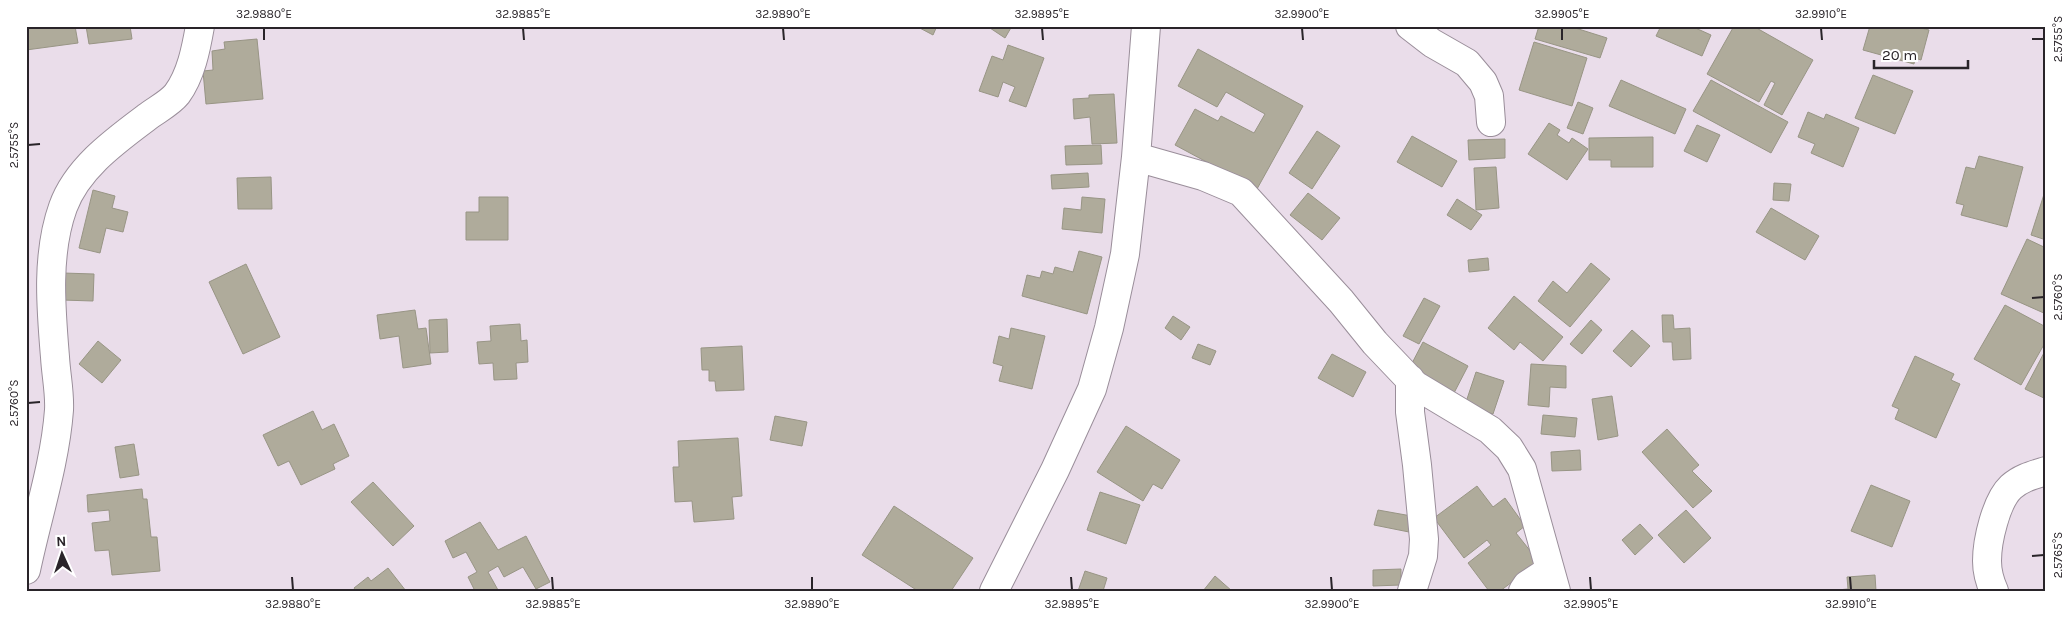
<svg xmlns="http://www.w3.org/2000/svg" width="2072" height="617" font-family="Karla,sans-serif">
  <rect width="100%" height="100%" fill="#eaddea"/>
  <!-- building -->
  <path fill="#afab9b" stroke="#989585" d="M26,26H75L78,43L26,50Z
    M86,26H130L132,39L89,44Z
    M916,26H937L933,35Z
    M987,26H1012L1005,38Z
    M1539,26H1569L1607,38L1600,58L1535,39Z
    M1661,26H1691L1711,35L1702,56L1656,36Z
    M1734,26H1753L1813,60L1782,115L1764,105L1775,83L1771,81L1759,102L1707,74Z
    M1870,26H1921V28L1929,30L1921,60L1915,58L1914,64L1863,50Z
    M257,39L263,99L206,104L203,71L213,70L212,51L225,49L224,42Z
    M1534,42L1587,58L1572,106L1519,90Z
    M1008,45L1044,58L1026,107L1009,101L1015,87L1003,82L998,97L979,91L992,56L1003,60Z
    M1198,49L1303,106L1257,189L1175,145L1195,109L1218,121L1221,116L1254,133L1265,114L1226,92L1217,107L1178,86Z
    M1873,75L1913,91L1895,134L1855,118Z
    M1621,80L1686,109L1675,134L1609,106Z
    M1711,80L1788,122L1771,153L1693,111Z
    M1114,94L1117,143L1092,144L1090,117L1074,119L1073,99L1089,98V95Z
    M1578,102L1593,108L1583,134L1567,128Z
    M1808,112L1824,119L1826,114L1859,128L1843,167L1811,153L1815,144L1798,137Z
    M1549,123L1560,130L1557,135L1569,143L1572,138L1588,149L1567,180L1528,154Z
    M1697,125L1720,135L1707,162L1684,151Z
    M1317,131L1340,146L1312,189L1289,173Z
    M1412,136L1457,161L1442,187L1397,162Z
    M1653,137V167H1611V160H1589V138Z
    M1505,139V158L1469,160L1468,140Z
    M1101,145L1102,164L1066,165L1065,146Z
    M1979,156L2023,167L2007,227L1961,215L1964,205L1956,203L1966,167L1975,169Z
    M1496,167L1499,208L1476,210L1474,168Z
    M1088,173L1089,187L1052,189L1051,175Z
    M271,177L272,209H238L237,178Z
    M1774,183L1791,184L1789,201L1773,200Z
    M2046,188V240L2031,235Z
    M93,190L115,196L112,208L128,212L123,232L106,228L100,253L79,248Z
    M1308,193L1340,218L1322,240L1290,215Z
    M479,197H508V240H466V212H479Z
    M1082,197L1105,199L1102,233L1062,229L1064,208L1081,210Z
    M1457,199L1482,215L1471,230L1447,215Z
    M1771,208L1819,236L1805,260L1756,232Z
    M2027,239L2046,248V314L2001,294Z
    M1079,251L1102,257L1087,314L1022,296L1027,275L1040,278L1042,271L1053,274L1055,267L1073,272Z
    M1488,258L1489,270L1469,272L1468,260Z
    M1591,263L1610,279L1570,327L1538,301L1553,281L1567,293Z
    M246,264L280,337L243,354L209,282Z
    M63,273L94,274L93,301L62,300Z
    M1514,296L1563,337L1543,361L1520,342L1514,350L1488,328Z
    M1424,298L1440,306L1419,344L1403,336Z
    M2005,305L2046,327V341L2021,385L1974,359Z
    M415,310L418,329L426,328L431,364L403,368L399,336L380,339L377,315Z
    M1662,315H1673L1674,329L1690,328L1691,359L1673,360L1672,342H1663Z
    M1173,316L1190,327L1181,340L1165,328Z
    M447,319L448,352L430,353L429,320Z
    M1591,320L1602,330L1582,354L1570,344Z
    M520,324L521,341L527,340L528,362L516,363L517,379L494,380L493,363L479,364L477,342L491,341L490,326Z
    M1011,328L1045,336L1032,389L999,381L1003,366L993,363L999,336L1009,339Z
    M1632,330L1650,346L1631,367L1613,351Z
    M98,341L121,360L102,383L79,364Z
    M1423,342L1468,366L1454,393L1409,369Z
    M1198,344L1216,351L1210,365L1192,358Z
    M742,346L744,390L716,391L715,381H709V370H702L701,348Z
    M2046,349V399L2025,389Z
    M1332,354L1366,372L1353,397L1318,378Z
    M1915,356L1954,374L1951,380L1960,384L1936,438L1895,419L1899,409L1892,406Z
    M1531,364L1566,366V388L1550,387L1549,407L1528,405Z
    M1476,372L1504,381L1493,414L1465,405Z
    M1612,396L1618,436L1598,440L1592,399Z
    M313,411L322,430L334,424L349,456L333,464L335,469L301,485L289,461L278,466L263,435Z
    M1543,415L1577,418L1575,437L1541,434Z
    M775,416L807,422L802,446L770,440Z
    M1126,426L1180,460L1162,489L1153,484L1143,501L1097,472Z
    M1667,429L1699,465L1692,471L1712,491L1693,508L1642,452Z
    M738,438L742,496L732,497L734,519L694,522L692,501L675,502L673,467H679L678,441Z
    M134,444L139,475L120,478L115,447Z
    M1580,450L1581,470L1552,471L1551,452Z
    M373,482L414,526L393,546L351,502Z
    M1871,485L1910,501L1892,547L1851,531Z
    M1477,486L1493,507L1505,498L1525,526L1516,533L1539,562L1500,591H1489L1468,563L1491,545L1487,540L1464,558L1434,518Z
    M142,489L143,499H147L151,537H157L160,571L112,575L109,550L95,551L92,523L110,521L109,510L88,512L87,495Z
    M1100,492L1140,505L1126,544L1087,530Z
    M894,506L973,558L951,591H918L862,555Z
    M1378,510L1417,517L1414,533L1374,525Z
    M1686,510L1711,538L1684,563L1658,535Z
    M480,522L498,550L526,536L550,582L536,589L523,567L504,577L498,566L488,572L498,590L475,591L468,577L477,572L466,552L453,558L445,541Z
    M1640,524L1653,538L1635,555L1622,540Z
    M388,568L406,591H356L354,588L368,577L371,581Z
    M1401,569V585L1373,586V570Z
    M1085,571L1107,578L1103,591H1078Z
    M1875,575L1876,591H1826L1848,589L1847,577Z
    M1215,576L1232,591H1203Z"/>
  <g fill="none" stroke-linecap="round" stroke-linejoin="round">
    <!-- minor casing -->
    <g stroke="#9a8e9a" stroke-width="30">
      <path id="minor" d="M1410,26L1432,43L1467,63L1483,82L1489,96L1491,122
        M1136,157L1203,176L1241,192L1341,301L1375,343L1415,385L1490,430L1509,448L1522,469L1556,591
        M1410,379V412L1417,465L1424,539L1423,556L1412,591
        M26,570C37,517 55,464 59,410C60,393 56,375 55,357C51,309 46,254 63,207C77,168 115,141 147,117C156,110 170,103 177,94C191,75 196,49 200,26
        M994,591L1055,470L1092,389L1109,328L1125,254L1136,157L1146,26
        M1523,591L1527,585L1550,570
        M1994,591C1990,582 1987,570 1987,561C1987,541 1996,501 2011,487C2021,478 2033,475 2046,471"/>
    </g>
    <!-- minor -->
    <use href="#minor" stroke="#fff" stroke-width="28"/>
  </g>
  <!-- ticks -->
  <path fill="none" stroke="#292429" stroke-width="2" d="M264,28V40M523,28L524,40M783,28L784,40M1042,28L1043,40M1302,28L1303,40M1562,28V40M1821,28L1822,40M2032,39H2044M28,145L40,144M2032,298L2044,297M28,403L40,402M2032,556L2044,555M292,577L293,590M552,577L553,590M812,577V590M1071,577L1072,590M1331,577L1332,590M1590,577L1591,590M1850,577L1851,590"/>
  <!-- border -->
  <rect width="2072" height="617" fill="none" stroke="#ffffff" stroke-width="55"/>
  <!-- north arrow -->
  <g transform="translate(62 554) rotate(357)" stroke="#ffffff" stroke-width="4" paint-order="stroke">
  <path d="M0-4L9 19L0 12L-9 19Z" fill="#292429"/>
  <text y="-8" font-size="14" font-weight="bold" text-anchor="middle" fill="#292429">N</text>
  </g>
  <!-- scale -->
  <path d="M1874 60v8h94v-8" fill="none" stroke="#292429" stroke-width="2.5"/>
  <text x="1882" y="60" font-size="15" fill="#292429" stroke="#ffffff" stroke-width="4" paint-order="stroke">20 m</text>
  <rect x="28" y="28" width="2016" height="562" fill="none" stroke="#292429" stroke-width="2"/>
  <g font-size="12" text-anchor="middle" fill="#292429">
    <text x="264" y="18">32.9880°E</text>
    <text x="523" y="18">32.9885°E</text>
    <text x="783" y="18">32.9890°E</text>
    <text x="1042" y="18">32.9895°E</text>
    <text x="1302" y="18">32.9900°E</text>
    <text x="1562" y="18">32.9905°E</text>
    <text x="1821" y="18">32.9910°E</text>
    <text transform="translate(2058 39) rotate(-90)" y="4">2.5755°S</text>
    <text transform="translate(14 145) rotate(-90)" y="4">2.5755°S</text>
    <text transform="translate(2058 297) rotate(-90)" y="4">2.5760°S</text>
    <text transform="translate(14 403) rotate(-90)" y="4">2.5760°S</text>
    <text transform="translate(2058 555) rotate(-90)" y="4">2.5765°S</text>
    <text x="293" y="608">32.9880°E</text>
    <text x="553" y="608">32.9885°E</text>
    <text x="812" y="608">32.9890°E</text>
    <text x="1072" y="608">32.9895°E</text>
    <text x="1332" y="608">32.9900°E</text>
    <text x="1591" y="608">32.9905°E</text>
    <text x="1851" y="608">32.9910°E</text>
  </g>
</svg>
